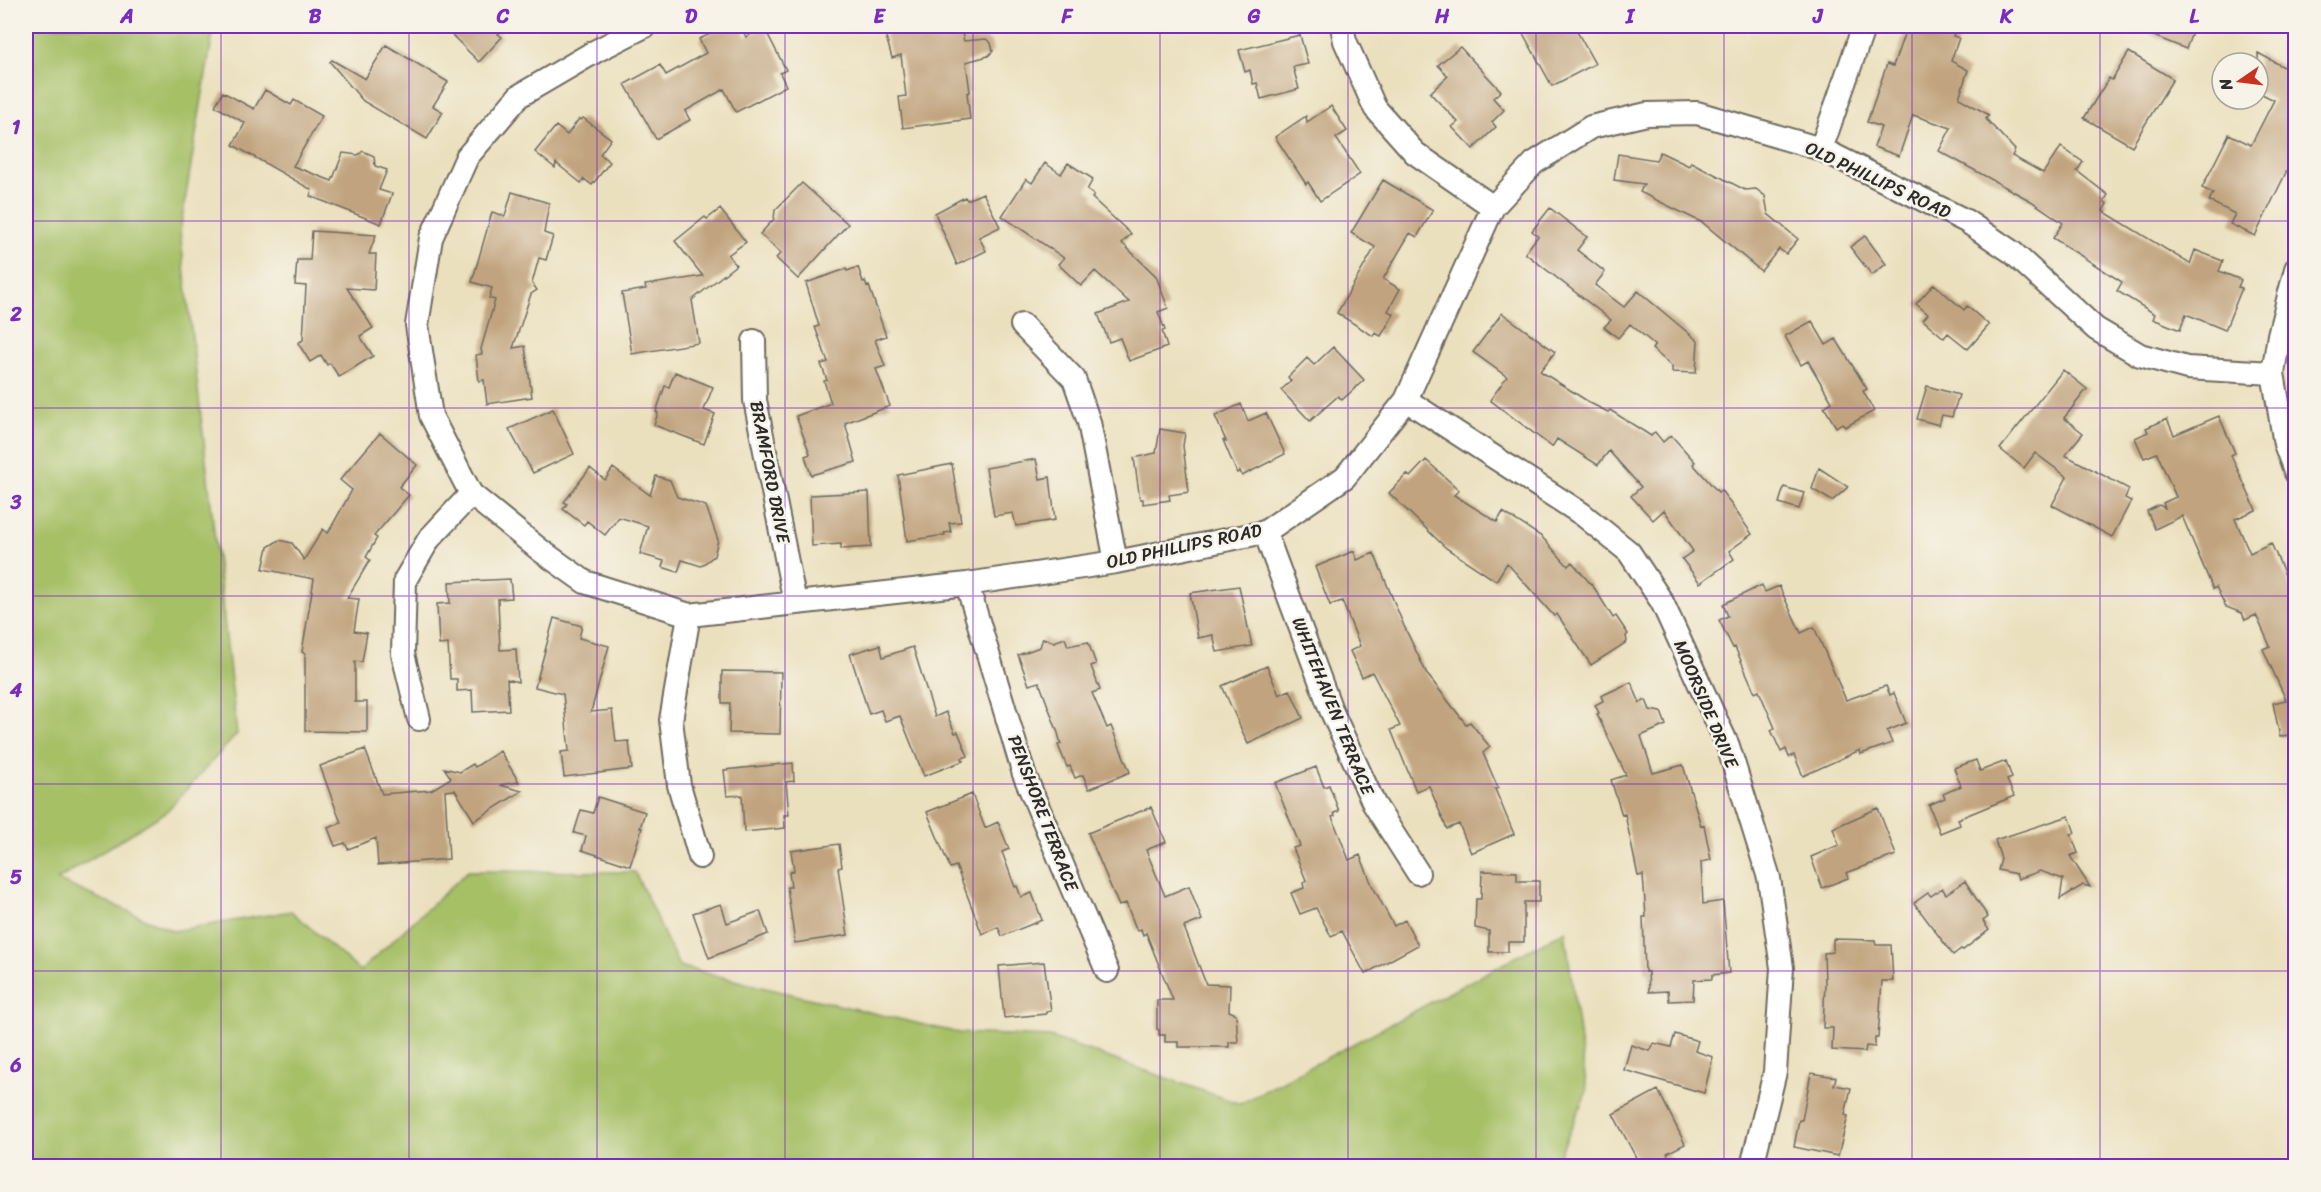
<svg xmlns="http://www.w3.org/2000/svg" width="2321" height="1192" font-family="Sriracha,sans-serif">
  <rect width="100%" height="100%" fill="#f7f3e8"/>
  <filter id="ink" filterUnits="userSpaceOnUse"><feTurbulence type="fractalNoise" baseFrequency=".0167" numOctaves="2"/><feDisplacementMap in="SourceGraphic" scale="12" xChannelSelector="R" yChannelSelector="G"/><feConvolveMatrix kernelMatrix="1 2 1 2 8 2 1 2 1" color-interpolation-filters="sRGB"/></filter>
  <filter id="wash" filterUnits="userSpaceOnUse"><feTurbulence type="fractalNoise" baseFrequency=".008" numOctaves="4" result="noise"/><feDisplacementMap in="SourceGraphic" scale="24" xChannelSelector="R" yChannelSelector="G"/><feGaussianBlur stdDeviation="1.35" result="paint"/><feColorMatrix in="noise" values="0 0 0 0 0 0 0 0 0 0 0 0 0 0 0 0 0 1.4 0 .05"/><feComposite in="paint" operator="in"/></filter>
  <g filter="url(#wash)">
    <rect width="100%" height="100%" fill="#ebe0be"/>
    <!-- green -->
    <path fill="#a6c066" stroke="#687648" stroke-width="1.5" d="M26,26H214L180,231L237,734L166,812L57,880L173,931L291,911L360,971L468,871L635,872L679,966L757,986L959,1033L1050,1037L1240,1104L1565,931L1587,1091L1555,1166H26Z"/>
    <g id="blocks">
      <!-- building -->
      <path fill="#c1a47f" d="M443,26H506L498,34L502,37L479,62Z
        M728,26H740L746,37L764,27L786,70L780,73L786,86L736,112L724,89L685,111L690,120L656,139L625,84L660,65L666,75L706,53L699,39Z
        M883,26H960L964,41L986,39L991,43L993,51L988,56L966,62L970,92L967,93L970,119L903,128L899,97L906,96L901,55L892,58Z
        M1519,26H1574L1595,64L1552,86Z
        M1907,26H1956L1953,36L1959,38L1951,61L1968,70L1959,98L1989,115L1986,119L2015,150L2012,156L2043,173L2061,147L2083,162L2077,171L2108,195L2104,201L2107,204L2103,211L2190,264L2195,250L2223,261L2219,271L2241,280L2238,287L2242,288L2225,330L2186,314L2180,330L2153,319L2155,314L2117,291L2122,282L2053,238L2063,223L2031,201L1939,151L1951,128L1913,115L1899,156L1874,147L1881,127L1867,122L1887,64L1893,66Z
        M2129,26H2182L2193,30L2186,49Z
        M1300,35L1308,64L1293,67L1299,89L1261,99L1257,83L1253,84L1250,70L1245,72L1239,50Z
        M386,45L448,82L433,106L443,112L427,139L363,101L330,62L332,60L365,79Z
        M1460,47L1501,91L1493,98L1504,110L1492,122L1496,127L1473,149L1452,127L1458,122L1430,93L1448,76L1438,65Z
        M2129,52L2173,79L2132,146L2084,118L2109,78L2112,80Z
        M2258,53L2295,73V154L2255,236L2230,224L2235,214L2209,201L2213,193L2202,188L2229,134L2251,145L2274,100L2258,92Z
        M265,90L291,105L294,100L322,116L293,166L332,181L343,153L358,155L363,151L374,156L375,166L387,170L379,190L392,194L381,224L310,196L312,190L233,145L245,123L215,106L223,92L254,109Z
        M1331,106L1347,131L1336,138L1360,174L1320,201L1308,182L1306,184L1275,137L1306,116L1307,122Z
        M583,118L611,139L600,154L610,162L592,185L584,179L581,183L556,163L555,168L535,152L556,126L567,135L579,119L581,120Z
        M1660,152L1689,166L1691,162L1745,190L1756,189L1765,196L1768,214L1798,239L1786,254L1779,249L1761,271L1703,223L1640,192L1644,184L1614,180L1618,154L1656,160Z
        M1045,163L1061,174L1068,163L1093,179L1087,190L1094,195L1092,198L1131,234L1122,243L1156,276L1168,308L1158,312L1165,330L1162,331L1167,347L1129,361L1120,338L1109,342L1098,314L1129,302L1095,271L1081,286L1058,264L1064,258L1002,216L1026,179L1032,183Z
        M1383,180L1433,210L1417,237L1410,233L1383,279L1400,289L1388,311L1394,314L1381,336L1375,333L1373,336L1337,313L1375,247L1351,233Z
        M802,183L848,224L798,279L776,258L781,253L760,234L774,219L775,210Z
        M512,192L549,203L544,233L553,236L546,260L539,258L532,283L537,290L531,294L513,348L525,346L532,397L487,404L484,380L479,381L476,355L482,354L481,349L495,300L489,298L492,288L472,282L492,212L505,216Z
        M983,193L1000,227L979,237L986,251L957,265L935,213L965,197L967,200Z
        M1550,208L1587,237L1577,250L1605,272L1595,285L1624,307L1638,291L1698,341L1696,373L1672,372V366L1652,349L1655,345L1630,324L1618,338L1604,327L1611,320L1525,253L1538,236L1532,231Z
        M720,209L746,242L728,255L736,265L692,300L699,343L632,354L622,293L646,289L645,285L703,276L675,241L705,217L707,219Z
        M312,231L376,235L369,254H376L374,290L347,288L373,328L360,336L373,356L339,377L330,363L327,365L321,355L310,362L298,343L303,340L306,286L295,285L297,260H310Z
        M1865,236L1886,264L1872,275L1850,247Z
        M858,267L863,282L865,281L867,287L869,286L886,336L875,340L885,366L876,369L890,406L845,423L856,462L811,475L805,456L810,454L796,416L831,403L824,381L827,380L821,364L828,362L815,327L819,326L806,283L846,269L847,271Z
        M1934,284L1964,310L1967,306L1989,325L1968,349L1948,333L1944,338L1923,320L1928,314L1916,304Z
        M1502,313L1555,352L1540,371L1592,404L1608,412L1610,410L1651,436L1655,432L1663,442L1671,435L1695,462L1693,464L1718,492L1721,490L1752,534L1729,551L1734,559L1700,583L1682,559L1693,551L1664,510L1653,520L1631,496L1641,487L1609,451L1598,465L1557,439L1552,447L1490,400L1507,377L1473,352Z
        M1812,321L1826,345L1836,339L1867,389L1863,391L1874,411L1845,427L1842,423L1836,427L1824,407L1832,402L1808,361L1801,365L1785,336Z
        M1333,347L1364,380L1342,400L1338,396L1310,421L1281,390L1291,381L1288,377L1307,358L1314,365Z
        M2063,370L2087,389L2064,418L2083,433L2065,455L2129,489L2125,498L2131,501L2112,537L2052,505L2067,477L2035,453L2024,468L2000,449Z
        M675,372L713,387L704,410L715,414L704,444L654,425L658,413L656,412L665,386L669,387Z
        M1927,386L1959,395L1952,417L1942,415L1939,425L1917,419Z
        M1241,404L1248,421L1266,413L1285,454L1242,476L1240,471L1237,473L1223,440L1226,441L1215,416Z
        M553,409L574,454L533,473L509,429Z
        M2219,416L2235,453L2231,455L2256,510L2235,519L2250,553L2271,543L2295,598V734L2280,737L2273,703L2286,700L2263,649L2270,646L2256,615L2245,620L2242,613L2226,607L2216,587L2213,589L2182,516L2155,529L2147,511L2159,505L2165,508L2163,503L2176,497L2157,453L2144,458L2135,438L2148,432L2146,428L2167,419L2174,435Z
        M1160,429L1185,433L1183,446L1189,492L1169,495L1170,500L1143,504V499H1140L1134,458L1156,453Z
        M380,433L417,465L399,487L409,495L374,536L377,538L366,557L370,560L347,598L359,599L354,631L367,633L362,662L355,661V702H367V732L305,731V653L302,652L314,579L263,569L268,547L279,540L292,543L304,560L323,529L328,533L352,490L340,480Z
        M1036,459L1040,479L1050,477L1055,520L1016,526L1013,513L994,516L986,468Z
        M1426,460L1459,490L1454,495L1497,522L1503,512L1542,537L1568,566L1572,562L1595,589L1613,618L1616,616L1628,634L1626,636L1627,642L1591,665L1557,614L1554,616L1507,563L1496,581L1446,548L1389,493L1407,474L1410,477Z
        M952,464L961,522L949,523L951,532L944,533L945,535L907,541L898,475Z
        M590,468L605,480L613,468L650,495L656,476L670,480L677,497L706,506L718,540L714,556L701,566L682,560L678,572L662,567L664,561L640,554L648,526L619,517L605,535L587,521L584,525L563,509L567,504L564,502Z
        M1819,468L1848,487L1832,501L1812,489Z
        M1784,487L1804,493L1799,509L1779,503Z
        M869,492L871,547L841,549V544L812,546L810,495Z
        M1354,551L1357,560L1374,553L1404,626L1427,674L1466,724L1470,722L1490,747L1483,753L1498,788L1495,789L1514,834L1471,853L1459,824L1447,829L1429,786L1416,791L1391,730L1400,726L1372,672L1362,677L1350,651L1360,646L1342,601L1330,605L1315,567Z
        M510,579L512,598L498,599L500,650L516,649L518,682L507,679L509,710L473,712L472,690L457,691V679H450L448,644L439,645L437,604L450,603L449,582Z
        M1762,585L1765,592L1779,586L1801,633L1814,627L1846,700L1886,686L1890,695L1894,693L1906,723L1887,731L1892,743L1861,754L1860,750L1803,776L1794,755L1789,757L1786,749L1781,752L1771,730L1775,728L1759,691L1755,693L1735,647L1733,648L1719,620L1728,616L1723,604Z
        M1239,586L1252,646L1217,652L1213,635L1198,638L1190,593Z
        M554,618L582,626L579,638L609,646L591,712L612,710L616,742L629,741L632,769L564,777L561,752L569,751L563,694L535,687Z
        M1043,638L1054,642L1065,638L1068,646L1088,642L1096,664L1091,666L1100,690L1092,693L1107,728L1111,726L1130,772L1089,789L1083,775L1075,778L1070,766L1067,767L1058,745L1061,744L1058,733L1039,682L1029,685L1018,655L1040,647Z
        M880,645L883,657L913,647L935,717L946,712L955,733L958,732L968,756L962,758L963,761L924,776L900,716L885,721L881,710L869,714L850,654Z
        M1267,666L1279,695L1290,690L1303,718L1248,744L1222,686Z
        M722,671L781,672L780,734L729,733L730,703H722Z
        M1631,682L1640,703L1646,700L1650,710L1661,712L1666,725L1641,736L1653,773L1683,765L1701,826L1704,825L1711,860L1701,862L1703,904L1723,901L1729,973L1712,975V979L1694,980L1693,1000L1669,1001L1668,991L1649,992L1648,972H1645L1643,917H1646L1643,875L1638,876L1625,814L1622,815L1611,780L1626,775L1597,714L1599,713L1595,705L1603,701L1601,696Z
        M365,749L382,794L431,790L451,778L444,768L460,772L473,764L475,767L500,751L519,782L500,785L522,791L474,821L455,790L445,791L449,859L378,865L376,838L348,849L345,843L335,846L328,828L341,823L320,766Z
        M1976,760L1980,771L2006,761L2012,778L2007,780L2014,796L1958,819L1960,825L1940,833L1929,805L1945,798L1943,794L1961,786L1954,768Z
        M793,763L794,781L786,782L789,815H784L785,828L744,832L742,795L727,796L724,770Z
        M1316,767L1324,787L1329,785L1339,811L1334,813L1335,816L1332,817L1349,860L1360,855L1372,885L1394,926L1405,920L1418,945L1365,974L1342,931L1331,936L1316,908L1300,914L1291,893L1304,888L1303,883L1306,880L1293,848L1300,846L1275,783Z
        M972,794L985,828L998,822L1009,849L1002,852L1015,887L1017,886L1021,897L1032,893L1042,920L1002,936L998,927L982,934L956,866L950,868L927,812Z
        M598,797L645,812L640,828H642L630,866L582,850L586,836L574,833L581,810L593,813Z
        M1151,807L1166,842L1146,850L1165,896L1189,886L1202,920L1184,927L1206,984L1230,985L1229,1011L1236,1014L1238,1042H1229V1047H1178V1042H1165V1035H1159V1030L1157,1029V1000H1173L1146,933L1143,935L1141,929L1137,931L1126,903L1119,906L1088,833Z
        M1878,808L1896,855L1846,873L1848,878L1822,888L1811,857L1839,845L1833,828Z
        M2069,816L2075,833L2071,834L2078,853L2070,856L2090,887L2083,885L2060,899L2063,879L2040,871L2018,879L2016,874L1998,870L2001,859L1995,840Z
        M839,844L842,867L838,868L848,935L795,943L787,887H791L789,873L794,870L791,851Z
        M1482,871L1517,872V881H1539V902H1524V942H1508V952H1489V931L1475,928L1476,899H1481Z
        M1965,881L1988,917L1983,921L1989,930L1963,950L1961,949L1953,955L1914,903L1928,893L1931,896L1942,888L1946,894Z
        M721,904L727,923L760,911L768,934L709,958L693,913Z
        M1833,939L1875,940L1876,945H1891L1893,981H1882L1878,1038H1875V1047L1866,1046L1865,1052L1832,1050L1833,1028H1823L1825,983L1824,953L1833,952Z
        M1044,962L1051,1011L1046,1012V1014L1004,1018L999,966Z
        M1675,1034L1698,1041L1695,1051L1713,1057L1704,1093L1624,1070L1631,1045L1650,1051L1654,1043L1671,1047Z
        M1811,1073L1836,1077L1834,1085L1851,1088L1845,1115L1848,1116L1838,1156L1794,1147L1799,1120H1802Z
        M1658,1090L1685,1144L1667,1153L1674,1167H1641L1613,1114Z"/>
    </g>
  </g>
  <g filter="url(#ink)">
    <use href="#blocks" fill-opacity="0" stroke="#6e6a5e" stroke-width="1.5"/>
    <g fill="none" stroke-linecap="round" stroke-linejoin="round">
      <!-- minor casing -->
      <g stroke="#6e6a5e" stroke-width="26">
        <path id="minor" d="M645,26L596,51L519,96L467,157L431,238L417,325L431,416L471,494L540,550L585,582L689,615L967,584L1116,562L1265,532L1345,477L1406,400L1493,207L1534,163L1591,127L1647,114L1697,113L1821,149L1966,221L2012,252L2096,329L2140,355L2187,368L2273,373
          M1342,26L1345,41L1375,108L1415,153L1493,207
          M1821,149L1864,26
          M2296,269L2279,335L2273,373L2285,444L2296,473
          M1022,325L1074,379L1089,422L1116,562
          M754,341L755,400L795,603
          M1406,400L1582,514L1629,552L1662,602L1728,746L1769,878L1782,968L1775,1072L1752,1166
          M1265,532L1331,710L1374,804L1418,873
          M967,584L1024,774L1107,971
          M689,615L671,720L679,785L700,857
          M419,719L403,654L405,580L429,539L471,494"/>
      </g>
      <!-- minor -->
      <use href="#minor" stroke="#fff" stroke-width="22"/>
    </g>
  </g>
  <!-- grid -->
  <path fill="none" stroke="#7b2cbf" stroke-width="1.5" stroke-opacity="0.55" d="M221,26V1166M409,26V1166M597,26V1166M785,26V1166M973,26V1166M1160,26V1166M1348,26V1166M1536,26V1166M1724,26V1166M1912,26V1166M2100,26V1166M26,221H2296M26,408H2296M26,596H2296M26,784H2296M26,971H2296"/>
  <g text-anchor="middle" stroke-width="5" stroke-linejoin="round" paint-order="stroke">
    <!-- street labels -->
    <g font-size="18" fill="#2b2b2b" stroke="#f7f3e8">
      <text transform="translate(1878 180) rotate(25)" y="6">OLD PHILLIPS ROAD</text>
      <text transform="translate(770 472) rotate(79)" y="6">BRAMFORD DRIVE</text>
      <text transform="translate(1184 546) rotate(-12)" y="6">OLD PHILLIPS ROAD</text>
      <text transform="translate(1706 704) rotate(67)" y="6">MOORSIDE DRIVE</text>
      <text transform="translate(1333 706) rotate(68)" y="6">WHITEHAVEN TERRACE</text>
      <text transform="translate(1043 813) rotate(69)" y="6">PENSHORE TERRACE</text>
    </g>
  </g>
  <!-- margin -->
  <rect width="2321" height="1192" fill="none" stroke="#f7f3e8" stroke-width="66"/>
  <!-- north arrow -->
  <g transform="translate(2240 81) rotate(256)"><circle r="28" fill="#f7f3e8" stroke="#a5a39c" stroke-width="1.5"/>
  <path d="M0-4.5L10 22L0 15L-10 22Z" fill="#c8321e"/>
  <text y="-9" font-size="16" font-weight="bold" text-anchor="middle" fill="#2b2b2b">N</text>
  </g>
  <rect x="33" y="33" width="2255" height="1126" fill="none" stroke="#7b2cbf" stroke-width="2"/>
  <g font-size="20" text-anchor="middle" font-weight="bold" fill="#7b2cbf">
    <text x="127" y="23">A</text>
    <text x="315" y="23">B</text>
    <text x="503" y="23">C</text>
    <text x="691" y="23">D</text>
    <text x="879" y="23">E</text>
    <text x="1067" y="23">F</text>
    <text x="1254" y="23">G</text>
    <text x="1442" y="23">H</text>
    <text x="1630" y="23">I</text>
    <text x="1818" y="23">J</text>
    <text x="2006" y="23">K</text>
    <text x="2194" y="23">L</text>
    <text x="16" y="134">1</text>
    <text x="16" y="321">2</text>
    <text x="16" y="509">3</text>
    <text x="16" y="697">4</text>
    <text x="16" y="884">5</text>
    <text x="16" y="1072">6</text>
  </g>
</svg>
